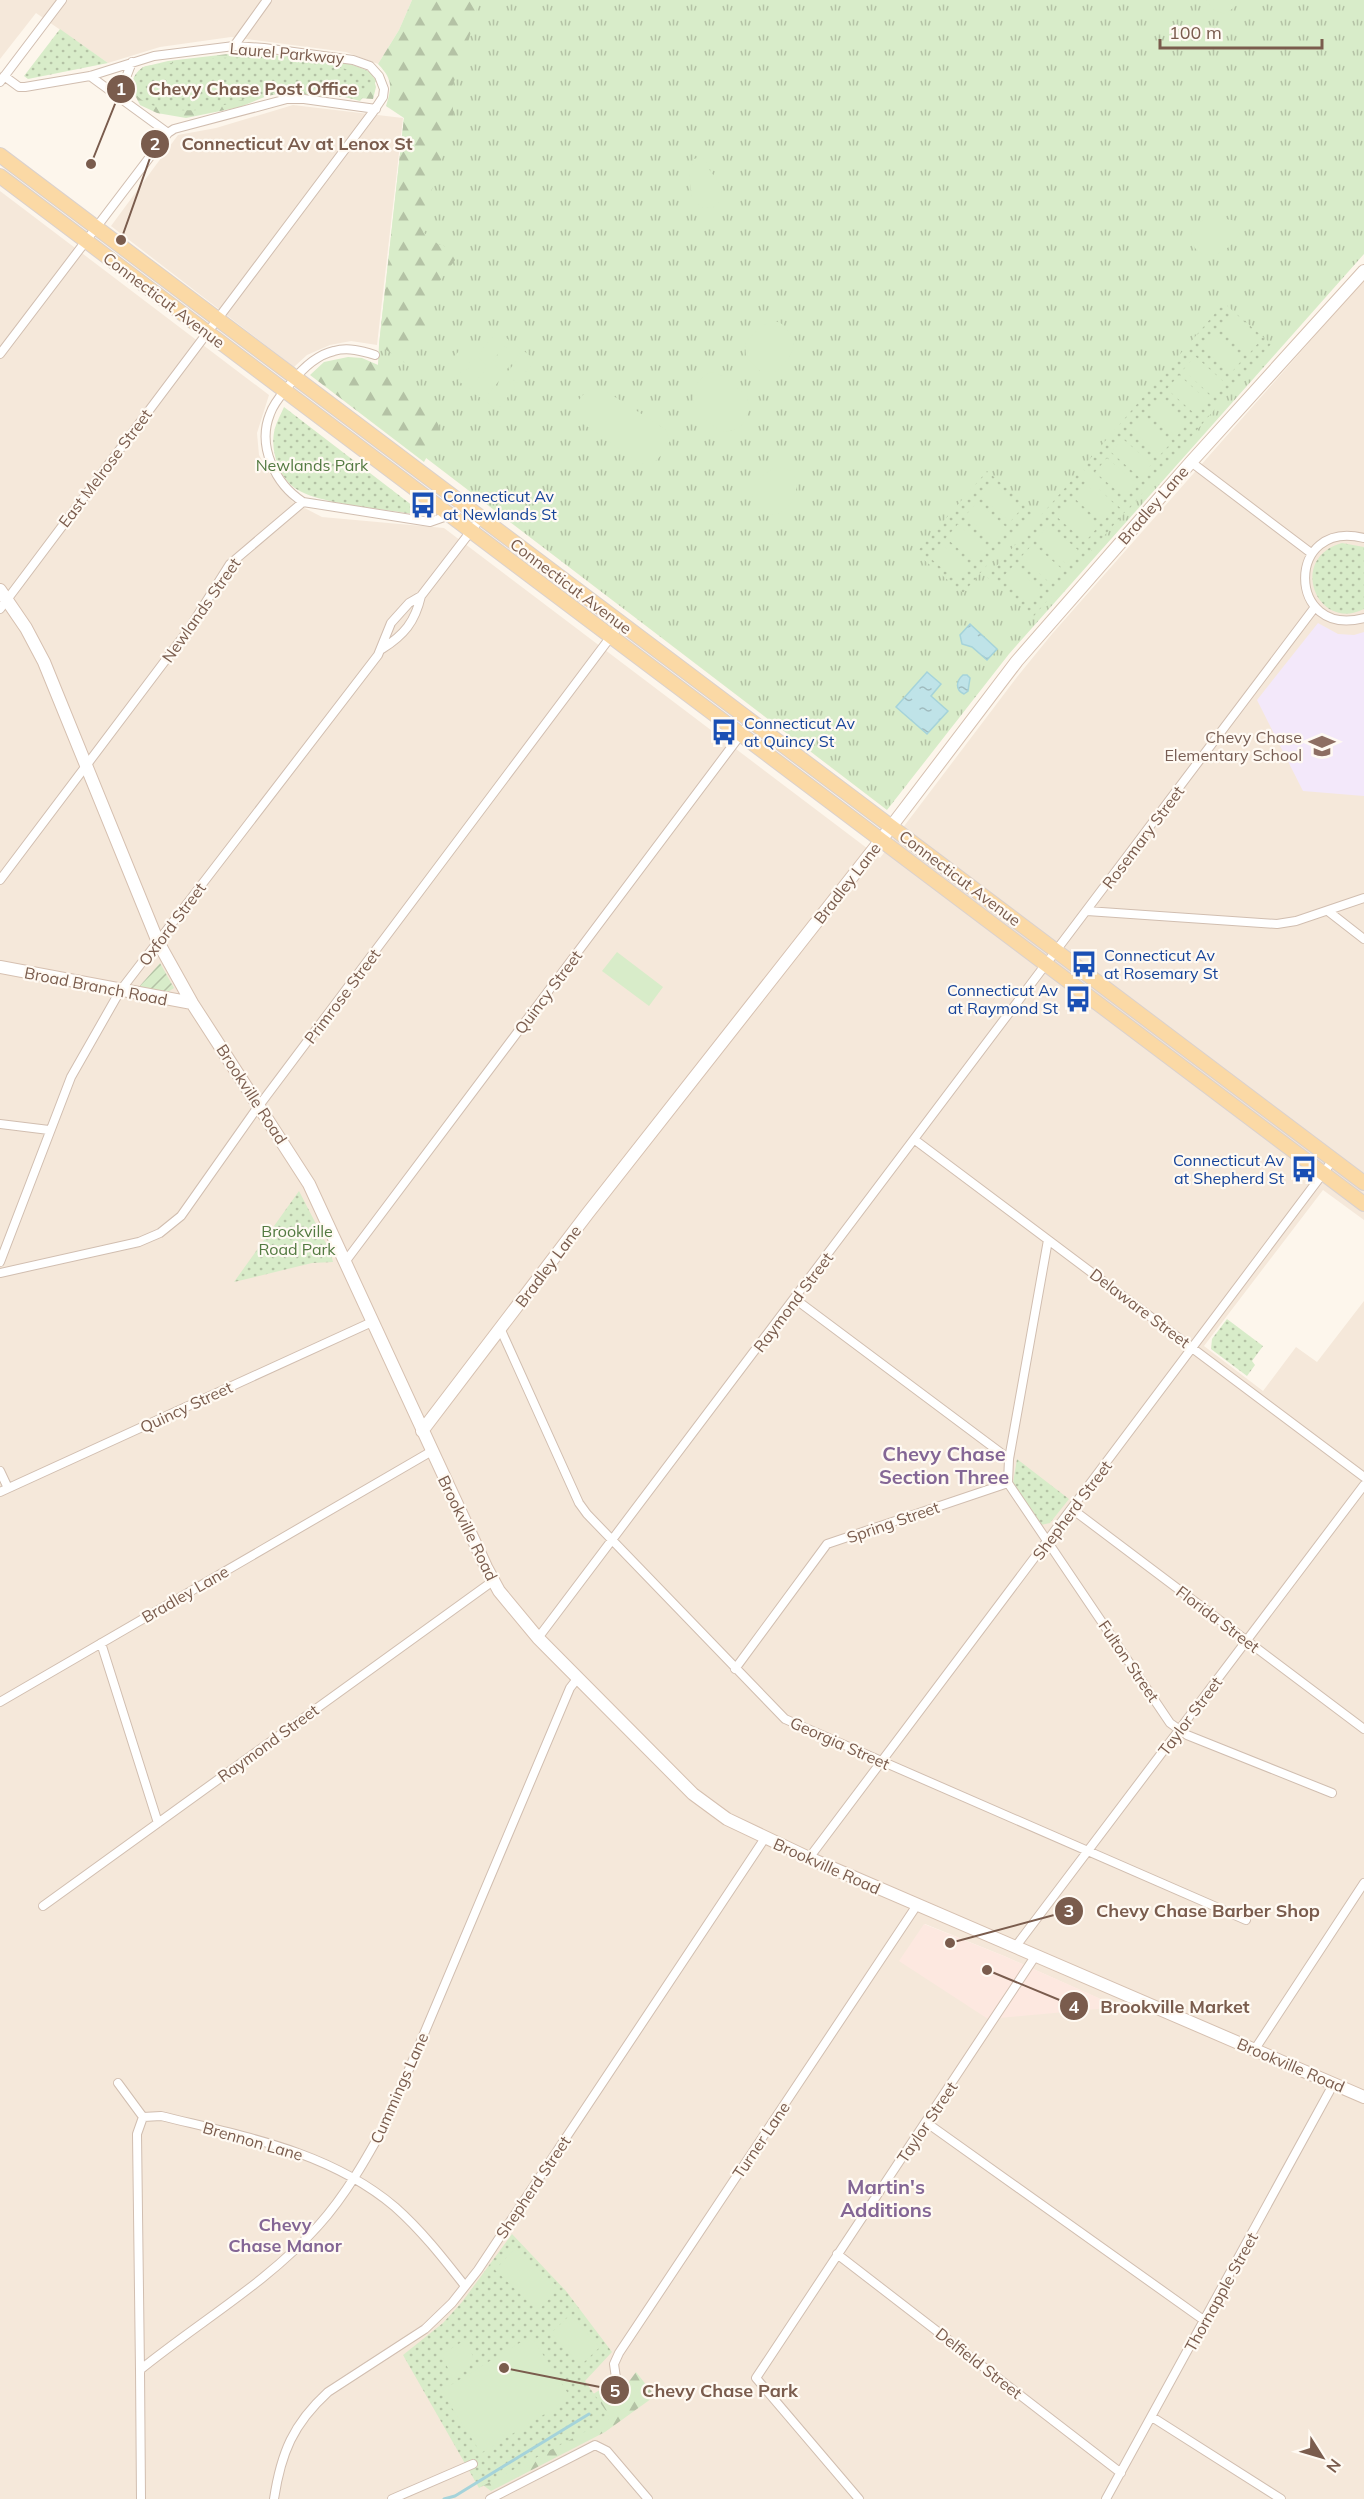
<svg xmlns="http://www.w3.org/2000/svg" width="1364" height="2499" font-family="Mulish,sans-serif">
  <defs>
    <pattern id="grass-tufts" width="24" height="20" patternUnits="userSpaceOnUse" patternTransform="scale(1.5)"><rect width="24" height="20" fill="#d8ecc9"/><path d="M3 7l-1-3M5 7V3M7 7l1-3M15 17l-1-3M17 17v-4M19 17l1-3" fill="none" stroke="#b4c2a5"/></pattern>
    <pattern id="forest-firs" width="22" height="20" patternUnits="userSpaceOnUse" patternTransform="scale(1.5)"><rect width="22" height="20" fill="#d8ecc9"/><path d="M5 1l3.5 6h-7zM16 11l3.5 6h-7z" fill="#b4c2a5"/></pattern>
    <pattern id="park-dots" width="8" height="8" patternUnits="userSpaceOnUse" patternTransform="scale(1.5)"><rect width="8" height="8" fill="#d8ecc9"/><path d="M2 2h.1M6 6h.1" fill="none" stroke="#b4c2a5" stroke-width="1.8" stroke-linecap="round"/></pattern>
    <pattern id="garden-furrows" width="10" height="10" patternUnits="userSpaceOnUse" patternTransform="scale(1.5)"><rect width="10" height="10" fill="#d8ecc9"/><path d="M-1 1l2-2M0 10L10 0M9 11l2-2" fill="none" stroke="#b4c2a5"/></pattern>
    <pattern id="water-ripples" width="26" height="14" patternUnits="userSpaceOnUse" patternTransform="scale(1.5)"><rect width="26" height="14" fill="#bfe3e8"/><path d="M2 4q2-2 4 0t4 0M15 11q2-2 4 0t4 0" fill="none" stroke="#a0bbbe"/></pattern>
  </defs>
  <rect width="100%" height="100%" fill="#fdf6ec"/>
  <!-- residential -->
  <path fill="#f5e8da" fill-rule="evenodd" d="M0,0H412L399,30L378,64L346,52L231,37L160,47L108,63L36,13L0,59Z
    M293,105L403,118L377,345L351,341L330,345L307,355L294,367L111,226L178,135L216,128Z
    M0,191L269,395L257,433L259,455L270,474L293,502L322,517L444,528L880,858L1017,677L1052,634L1364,280V1220L1323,1190L1204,1346L1263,1391L1296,1347L1317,1362L1364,1301V2499H0ZM925,1924L1004,1956L1118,2007L900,1961Z"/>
  <!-- commercial -->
  <path fill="#fde8e0" d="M924,1924L1004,1956L1119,2007L988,2019L899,1961Z"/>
  <!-- education -->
  <path fill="#f3e8fa" d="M1318,623L1338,634L1354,635L1364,632V796L1303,791L1257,700Z"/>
  <!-- grass -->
  <path fill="url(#grass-tufts)" d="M447,0H1364V254L1009,654L887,810L375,419L379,345L404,118Z"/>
  <!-- forest -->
  <path fill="url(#forest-firs)" d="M412,0H479L469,39L451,90L454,119L424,215L423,232L438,244L461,252L420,308L437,321L405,363L379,345L404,118L386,106C392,86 393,80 378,64L399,30Z
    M228,54C275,57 330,51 372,73L376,87L373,99L283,93L267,96L240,107L186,118L157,113L140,105L132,89L134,77L143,67L168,61Z
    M348,357L362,358L392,371L427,397L435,407L440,433L424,462L310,375L324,362Z
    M636,2372L655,2396L605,2432L491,2491L476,2480L493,2457L606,2386L625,2387Z"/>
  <!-- park -->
  <path fill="url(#park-dots)" d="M60,29L108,63L28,79L24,76Z
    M263,57C303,59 340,65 378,79L360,101C336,94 312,90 288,91C259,92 234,104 207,109C188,112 132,112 133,83C133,75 139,69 146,66L216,58Z
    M1224,303L1271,344L1129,509L1082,468Z
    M284,407L426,516C396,510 322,505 298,490C279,479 269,449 275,428C277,421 281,414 284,407Z
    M987,471L1034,511L963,593L916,553Z
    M1079,472L1125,512L1033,617L987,577Z
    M1342,543L1364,547V609C1317,633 1287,558 1342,543Z
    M299,1191L330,1251L333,1262L312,1263L234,1282Z
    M1227,1319L1263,1346L1252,1361L1255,1365L1247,1376L1211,1349L1212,1339Z
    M1017,1459L1069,1499L1050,1523L1041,1525L1013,1483Z
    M512,2234L566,2291L612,2352L585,2381L611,2418L479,2488L403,2355L443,2323L462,2302Z"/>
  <!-- garden -->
  <path fill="url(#garden-furrows)" d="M160,963L174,988L165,994L138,988Z"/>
  <!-- pitch -->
  <path fill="#d8ecc9" d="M1206,0H1244L1225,14L1214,10Z
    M700,157C708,160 706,165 711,172C720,183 729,198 712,208L702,207L692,198L689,173L694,159Z
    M1226,219L1235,221L1240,231C1235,247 1210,265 1195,248C1192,244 1191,239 1191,234C1192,218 1213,218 1226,219Z
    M1231,315L1260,341L1248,355L1219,329Z
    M774,321C781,322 785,326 789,332C800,347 787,362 775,372H761L746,357L745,342L763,325Z
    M497,331L509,340L491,363L479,354Z
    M1214,334L1243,359L1231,373L1202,348Z
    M511,341L522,350L504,373L493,364Z
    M462,347L474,356L456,379L444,370Z
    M524,351L535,360L517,383L506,374Z
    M1195,356L1224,382L1212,396L1183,370Z
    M477,357L488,366L470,389L458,381Z
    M490,368L502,377L484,400L472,392Z
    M712,372L723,376L747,396C752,414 743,435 721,431C714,426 703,420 698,412C687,396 696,378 712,372Z
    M1179,375L1208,401L1196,415L1167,389Z
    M504,378L516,387L497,410L486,402Z
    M601,388L665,429L670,441C661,454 657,468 640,463L575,418L573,409C581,397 586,387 601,388Z
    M1159,398L1188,423L1176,437L1147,412Z
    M1143,416L1172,442L1160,455L1131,430Z
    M1123,439L1152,464L1140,478L1111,452Z
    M1107,458L1136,483L1124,497L1095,472Z
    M774,468C810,462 799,515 769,515L753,503C749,487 761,475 774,468Z
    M993,483L1022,508L1010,522L981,497Z
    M1085,483L1114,509L1102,523L1073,497Z
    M977,502L1006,527L994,541L965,516Z
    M1069,502L1097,528L1085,542L1056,516Z
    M958,524L987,550L975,563L946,538Z
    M1049,525L1078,550L1066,564L1037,538Z
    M941,543L970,569L958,582L929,557Z
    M1033,544L1062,569L1050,583L1021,557Z
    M1013,566L1042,591L1030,605L1001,579Z
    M617,952L663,987L649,1006L602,971Z
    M515,2248L559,2288L538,2311L495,2270Z
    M570,2315L600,2347L581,2365L551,2333Z
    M531,2336L571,2398L481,2453L441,2391Z
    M465,2340L473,2356L470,2366L453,2380L443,2357L444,2353Z"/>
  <!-- water -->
  <path fill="url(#water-ripples)" stroke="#a5d3da" stroke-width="1.5" d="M970,624L997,649L987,660L972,647L962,644L960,635Z
    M927,672L941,684L931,696L948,711L927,734L896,707Z
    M963,675H967L970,678L968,691L964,694C955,690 956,681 963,675Z"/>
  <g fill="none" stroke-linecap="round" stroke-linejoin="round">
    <!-- stream -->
    <path stroke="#a5d3da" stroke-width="3" d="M444,2499L455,2496L589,2414"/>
    <!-- street casing -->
    <g stroke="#d1beb0" stroke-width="10">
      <path id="street" d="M234,46L267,0
        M90,76L168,133
        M0,82L62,0
        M119,96L132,62
        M0,354L168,133L174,129L287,99H304L376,109
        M375,355C362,351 348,347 334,351C316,355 302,369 291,383C283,393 274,402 270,414C257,446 275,484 303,502L430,522L450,515
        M1191,462L1311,553
        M1364,538C1285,518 1286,639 1364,618
        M0,609L373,112L383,97L384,89L379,76L370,66L353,60L264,48L234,46L154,56L90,76L25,87H19L4,76
        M382,649C404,635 415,622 421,596
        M0,880L189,629L230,564L303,502
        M1087,911L1277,924L1296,921L1364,898
        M1328,911L1364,939
        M0,1124L49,1130
        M915,1140L1364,1477
        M0,1262L71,1077L120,991L378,655L391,623L409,603L421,596L481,518
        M345,1262L751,721
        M0,1273L139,1242L160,1233L181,1216L255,1111L621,623
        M795,1299L1009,1459
        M500,1328L579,1503L587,1514L785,1719L1246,1920
        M0,1471L8,1488
        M1008,1483L1170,1723L1187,1735L1332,1793
        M0,1492L372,1322
        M1072,1509L1364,1729
        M538,1638L1315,607
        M101,1643L158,1823
        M735,1669L827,1544L1008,1483L1009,1459L1048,1240
        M0,1702L432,1451
        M809,1858L1333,1160
        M43,1906L493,1581
        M1016,1946L1364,1485
        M1255,2049L1364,1883
        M118,2083L143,2117L161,2116C242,2136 329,2151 395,2207C422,2231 443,2258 465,2286
        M927,2123L1205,2321
        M837,2254L1121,2473
        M140,2370L137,2134L143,2117
        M616,2378L614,2364L619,2353L917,1905
        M1152,2417L1281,2499
        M141,2499L140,2370C199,2322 267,2283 318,2226C346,2195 368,2156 388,2119L570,1688L577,1679
        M274,2499C281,2453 293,2424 328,2392L425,2329L452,2303L478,2270L765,1838
        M392,2499L473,2464
        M490,2499L595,2445L607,2451L648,2499
        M859,2499L756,2378L1036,1955
        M1106,2499L1334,2083"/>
    </g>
    <!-- secondary casing -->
    <g stroke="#d6c0b0" stroke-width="14">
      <path id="secondary" d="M0,590L26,628L44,662L158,942L192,1003L309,1184L486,1567L499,1591L538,1638L693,1794L727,1819L809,1858L1364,2097
        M0,967L192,1003
        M422,1431L588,1213L881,840L1017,661L1191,462L1364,271"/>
    </g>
    <!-- primary casing -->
    <g stroke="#dad1cd" stroke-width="16">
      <path id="primary" d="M0,155L1364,1183
        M0,176L1364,1204"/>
    </g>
    <!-- street -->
    <use href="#street" stroke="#fff" stroke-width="8"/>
    <!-- secondary -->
    <use href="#secondary" stroke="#fff" stroke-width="12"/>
    <!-- primary -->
    <use href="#primary" stroke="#fbd9a5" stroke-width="14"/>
  </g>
  <!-- icons -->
  <defs>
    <g id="bus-bare" transform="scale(2.07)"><path d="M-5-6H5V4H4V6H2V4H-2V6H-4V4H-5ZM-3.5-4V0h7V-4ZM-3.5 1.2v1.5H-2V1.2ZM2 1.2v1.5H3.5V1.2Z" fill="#1a4fb4" stroke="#fffaf3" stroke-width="2.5" paint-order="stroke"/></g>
    <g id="school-bare" transform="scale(2.07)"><path d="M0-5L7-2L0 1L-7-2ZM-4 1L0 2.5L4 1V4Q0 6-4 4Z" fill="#8d6e63" stroke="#fffaf3" stroke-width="2.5" paint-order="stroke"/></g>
  </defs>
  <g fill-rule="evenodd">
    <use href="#bus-bare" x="423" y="505"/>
    <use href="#bus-bare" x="724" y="732"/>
    <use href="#school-bare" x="1322" y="746"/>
    <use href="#bus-bare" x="1084" y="964"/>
    <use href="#bus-bare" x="1078" y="999"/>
    <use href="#bus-bare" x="1304" y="1169"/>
  </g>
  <g text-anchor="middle" stroke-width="4.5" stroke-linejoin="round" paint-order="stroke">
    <!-- street labels -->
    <g font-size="16" fill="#7a5c4d" stroke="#fffaf3">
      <text transform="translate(287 53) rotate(5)" y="6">Laurel Parkway</text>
      <text transform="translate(164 300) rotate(37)" y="6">Connecticut Avenue</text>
      <text transform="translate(105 468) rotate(-53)" y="6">East Melrose Street</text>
      <text transform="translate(1153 505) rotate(-49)" y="6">Bradley Lane</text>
      <text transform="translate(571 586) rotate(37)" y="6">Connecticut Avenue</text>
      <text transform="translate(201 610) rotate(-55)" y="6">Newlands Street</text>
      <text transform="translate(1143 837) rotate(-53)" y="6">Rosemary Street</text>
      <text transform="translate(960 878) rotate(37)" y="6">Connecticut Avenue</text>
      <text transform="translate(847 883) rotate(-52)" y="6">Bradley Lane</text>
      <text transform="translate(172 924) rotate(-53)" y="6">Oxford Street</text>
      <text transform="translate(96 986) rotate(11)" y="6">Broad Branch Road</text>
      <text transform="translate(548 992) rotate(-53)" y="6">Quincy Street</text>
      <text transform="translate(342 996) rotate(-53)" y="6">Primrose Street</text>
      <text transform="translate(252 1094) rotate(57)" y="6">Brookville Road</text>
      <text transform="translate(548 1266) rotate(-53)" y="6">Bradley Lane</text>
      <text transform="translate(793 1302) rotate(-53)" y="6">Raymond Street</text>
      <text transform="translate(1140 1308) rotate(37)" y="6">Delaware Street</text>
      <text transform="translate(186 1407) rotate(-25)" y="6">Quincy Street</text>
      <text transform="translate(1072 1510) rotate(-53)" y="6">Shepherd Street</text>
      <text transform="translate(893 1522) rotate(-19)" y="6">Spring Street</text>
      <text transform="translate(468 1528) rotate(64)" y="6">Brookville Road</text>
      <text transform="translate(185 1594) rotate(-30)" y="6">Bradley Lane</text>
      <text transform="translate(1218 1619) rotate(37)" y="6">Florida Street</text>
      <text transform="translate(1129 1661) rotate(56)" y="6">Fulton Street</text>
      <text transform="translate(1190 1716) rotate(-53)" y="6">Taylor Street</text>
      <text transform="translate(268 1743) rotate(-36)" y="6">Raymond Street</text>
      <text transform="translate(840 1743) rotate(24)" y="6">Georgia Street</text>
      <text transform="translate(827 1866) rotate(24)" y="6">Brookville Road</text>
      <text transform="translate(1291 2065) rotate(23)" y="6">Brookville Road</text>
      <text transform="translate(399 2088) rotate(-66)" y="6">Cummings Lane</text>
      <text transform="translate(927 2122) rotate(-56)" y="6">Taylor Street</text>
      <text transform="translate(761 2140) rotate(-56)" y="6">Turner Lane</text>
      <text transform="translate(253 2141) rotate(16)" y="6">Brennon Lane</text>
      <text transform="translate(533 2187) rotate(-56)" y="6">Shepherd Street</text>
      <text transform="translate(1221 2292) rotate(-61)" y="6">Thornapple Street</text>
      <text transform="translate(979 2363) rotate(38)" y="6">Delfield Street</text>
    </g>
    <!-- park labels -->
    <g font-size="16" fill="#537a41" stroke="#fffaf3">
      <text x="312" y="471">Newlands Park</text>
      <text x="297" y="1237">Brookville<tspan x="297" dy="18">Road Park</tspan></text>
    </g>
    <!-- transit labels -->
    <g font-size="16" fill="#164399" stroke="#fffaf3" text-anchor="start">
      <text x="443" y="502">Connecticut Av<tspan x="443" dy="18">at Newlands St</tspan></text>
      <text x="744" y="729">Connecticut Av<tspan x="744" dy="18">at Quincy St</tspan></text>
      <text x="1104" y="961">Connecticut Av<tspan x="1104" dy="18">at Rosemary St</tspan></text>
      <text x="1058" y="996" text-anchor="end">Connecticut Av<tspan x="1058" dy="18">at Raymond St</tspan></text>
      <text x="1284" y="1166" text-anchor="end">Connecticut Av<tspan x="1284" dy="18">at Shepherd St</tspan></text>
    </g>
    <!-- education labels -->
    <g font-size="16" fill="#785e54" stroke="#fffaf3" text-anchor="end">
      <text x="1302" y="743">Chevy Chase<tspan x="1302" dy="18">Elementary School</tspan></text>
    </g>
    <!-- neighbourhood labels -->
    <g font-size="18" font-weight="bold" fill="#846695" stroke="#fffaf3">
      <text x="285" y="2231">Chevy<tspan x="285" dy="21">Chase Manor</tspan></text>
    </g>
    <!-- quarter labels -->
    <g font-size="20" font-weight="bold" fill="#846695" stroke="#fffaf3">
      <text x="944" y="1461">Chevy Chase<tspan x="944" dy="23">Section Three</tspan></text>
      <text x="886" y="2194">Martin's<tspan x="886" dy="23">Additions</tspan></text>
    </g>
  </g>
  <!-- callouts -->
  <path fill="none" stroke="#7a5c4d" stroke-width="2" d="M91 164L121 89M121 240L155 144M950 1943L1069 1911M987 1970L1074 2006M504 2368L615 2390"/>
  <g fill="#7a5c4d" stroke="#fffaf3" stroke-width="2">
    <circle cx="91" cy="164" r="6"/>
    <circle cx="121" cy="240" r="6"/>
    <circle cx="950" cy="1943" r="6"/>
    <circle cx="987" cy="1970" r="6"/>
    <circle cx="504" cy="2368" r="6"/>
    <circle cx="121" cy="89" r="15"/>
    <circle cx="155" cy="144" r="15"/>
    <circle cx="1069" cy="1911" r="15"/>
    <circle cx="1074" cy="2006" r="15"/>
    <circle cx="615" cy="2390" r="15"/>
  </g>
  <g font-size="18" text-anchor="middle" font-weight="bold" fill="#fff">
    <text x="121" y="95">1</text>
    <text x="155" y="150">2</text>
    <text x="1069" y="1917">3</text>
    <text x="1074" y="2013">4</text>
    <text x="615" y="2397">5</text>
  </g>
  <g font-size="18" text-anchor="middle" font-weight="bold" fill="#7a5c4d" stroke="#fffaf3" stroke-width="4.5" stroke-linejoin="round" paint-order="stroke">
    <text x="253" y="95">Chevy Chase Post Office</text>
    <text x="297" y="150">Connecticut Av at Lenox St</text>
    <text x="1208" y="1917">Chevy Chase Barber Shop</text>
    <text x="1175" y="2013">Brookville Market</text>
    <text x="720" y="2397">Chevy Chase Park</text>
  </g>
  <!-- north arrow -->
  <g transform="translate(1322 2457) rotate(127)" stroke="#fffaf3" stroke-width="4.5" paint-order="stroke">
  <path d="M0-4.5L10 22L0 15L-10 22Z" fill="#7a5c4d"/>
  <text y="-9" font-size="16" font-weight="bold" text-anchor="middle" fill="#7a5c4d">N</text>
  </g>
  <!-- scale -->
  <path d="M1160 39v9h162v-9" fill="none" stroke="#7a5c4d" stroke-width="3"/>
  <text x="1169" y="39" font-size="18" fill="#7a5c4d" stroke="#fffaf3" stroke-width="4.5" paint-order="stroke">100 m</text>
</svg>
